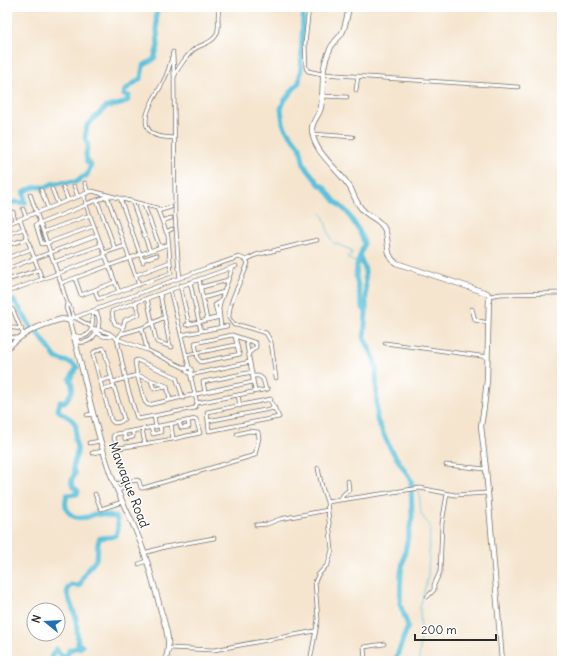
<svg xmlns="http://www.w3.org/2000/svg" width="569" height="668" viewBox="0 0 569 668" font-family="Delius,sans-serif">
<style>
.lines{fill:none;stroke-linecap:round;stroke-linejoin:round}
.stream{stroke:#5cc1da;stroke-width:1}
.river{stroke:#5cc1da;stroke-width:5}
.street-casing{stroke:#726c64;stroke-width:4.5}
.secondary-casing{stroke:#726c64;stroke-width:6}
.street{stroke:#fff;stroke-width:3}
.secondary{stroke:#fff;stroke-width:4.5}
.labels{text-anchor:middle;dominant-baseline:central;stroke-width:3;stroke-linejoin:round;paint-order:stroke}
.street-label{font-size:13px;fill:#2b2b2b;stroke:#fff}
</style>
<rect width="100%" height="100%" fill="#fff"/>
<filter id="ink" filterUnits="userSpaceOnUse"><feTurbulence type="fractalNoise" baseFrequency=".025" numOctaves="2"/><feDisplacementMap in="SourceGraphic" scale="8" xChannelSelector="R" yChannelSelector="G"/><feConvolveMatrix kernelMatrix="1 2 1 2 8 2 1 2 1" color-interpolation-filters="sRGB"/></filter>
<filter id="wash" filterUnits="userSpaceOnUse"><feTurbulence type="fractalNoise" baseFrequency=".012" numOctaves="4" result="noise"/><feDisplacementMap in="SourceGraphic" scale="16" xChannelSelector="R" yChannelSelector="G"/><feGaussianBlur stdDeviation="0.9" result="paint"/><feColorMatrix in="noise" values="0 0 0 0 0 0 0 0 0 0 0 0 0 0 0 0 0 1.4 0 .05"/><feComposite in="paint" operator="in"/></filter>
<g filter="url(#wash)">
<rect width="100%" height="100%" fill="#f5e5cf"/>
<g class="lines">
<path class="stream" d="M321,213l2,2 8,25 3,3 17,7 1,4 -5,4 8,4 2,3
M411,480l7,7
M419,661l2,-26 -1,-27 8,-32 2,-50 -9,-12 -2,-24"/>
<path class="river" d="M305,7l-2,11 -2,50 -2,14 -15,19 -3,8 2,14 2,5 15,19 4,18 15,19 5,3 11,14 12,11 11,17 5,10 1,5 -7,21 -1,12 6,29 4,6 -2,26 9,18 3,11 1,53 13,28 21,32 1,37 -11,55 -1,32 8,22 -13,35
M7,204l6,-2 12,1 -1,-11 3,-2 9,-3h10l8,-4 21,-1 12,-7 4,-10 -4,-3 -1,-8 2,-9 -3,-7 2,-13 19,-18 15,-3 7,-4 1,-4 -5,-1 1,-5 16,-12 2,-12 11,-7 4,-13 -2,-31 2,-8
M360,257c1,5 5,8 5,14 1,13 1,27 1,40
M7,297l7,4 4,5 13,21 10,10 15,21 15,5 6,4 -7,12c5,11 1,14 -5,23h-5l-2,8c5,6 14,7 17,14 3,5 0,10 0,16 1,4 3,8 2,12 -2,10 -6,12 -2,22 -5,8 -5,11 3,17l-1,3 -10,1c-5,15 5,26 20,22 3,0 5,-3 9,-3 4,0 13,2 19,3l2,2 1,10 -2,6 -5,2 -11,1c-5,7 0,14 -4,21 -2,5 -7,8 -10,13 -3,4 -4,10 -7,14l-8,-1 -3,3 -1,5 9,25 2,25 4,3 -2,2h-4l-7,2 -1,4 -6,2 -6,-7 -5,8 2,4"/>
</g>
</g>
<g filter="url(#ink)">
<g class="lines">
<g class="street-casing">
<path id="street" d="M309,7l-4,37 1,24 2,3 14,3 196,13
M173,52c-2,10 -5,21 -10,30 -6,13 -28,40 -10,52 7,4 14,3 21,4
M173,54l1,22
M356,90l2,-14
M321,96l26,1
M313,134l40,3
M85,183l3,10
M74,186l4,11
M63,187l5,13
M52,189l6,15
M41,190l7,18
M30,194l31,89 6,20 2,2 5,12 18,10
M84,194l2,11 33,87
M107,196l32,89
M120,198l23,64
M97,200l18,49
M132,201l18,50
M86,204l23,-8
M86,205l-50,20 6,19 5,-1 47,-17
M144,205l16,42
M23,209l3,8
M158,211l13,-4
M13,212l2,9
M20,219l22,60
M162,221l9,-3
M7,224l85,-33 65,17 11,28 3,37 -73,26 -3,-9
M43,232l47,-17
M166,232l6,-3
M7,235l16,-6
M7,245l20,-6
M104,253l21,-7
M7,258l24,-9
M142,260l15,-5
M246,260l10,-5 61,-15
M54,262l47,-17
M7,269l90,-34
M136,275l34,-13
M75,278l6,17 34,-13
M180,278c-3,-21 -3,-41 -5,-62l-1,-138c2,-8 15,-26 22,-30 7,-4 13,-4 19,-11 7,-9 0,-20 5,-30
M199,279l8,41
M7,280l31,-10
M190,282l11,49
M61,283l108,-39
M180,285l9,39
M202,287l26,-7
M170,290l19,77
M7,292l98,-36
M160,294l10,52
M489,296l12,-2 61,-1
M147,298l9,42 1,2 15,5
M203,298l21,-6
M135,302l4,12 -14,6 -4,14 -4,5 11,50 9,29 1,1 57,-11 2,-5 -7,-30
M67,303l-1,5 4,11
M7,306l6,4 10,24
M472,309l3,11 13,3
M218,317l-3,-12 5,-3
M7,319l1,-12
M68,320l141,-53 30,-10 7,3 2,3c-6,18 -19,35 -19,55l5,7 9,1 23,7 5,9 5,36
M186,325l34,-8
M7,327l15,2
M123,327l-8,-3 -2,-5 -1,-8 124,-45
M221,327l-2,-18 1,-6 11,-31v-4
M92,328l17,5 8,6 30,11 40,19
M142,328l5,22
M92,329c5,4 12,10 19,7
M121,334l21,-6 23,-11
M73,335c17,6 21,-7 19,-21l5,-1c6,13 -3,32 -19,29l-1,-6
M181,335l46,-9
M235,336l4,18
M7,337l11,1
M246,340l9,51
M385,343l103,14
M240,354l-39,8 -3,-3 -3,-16 37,-8 24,8v4l-7,6
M186,355l50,-10
M186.5 370a2.5 2.5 0 1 1 5 0a2.5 2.5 0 1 1-5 0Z
M190,375l60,-13
M253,376h6l4,3 3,11
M100,381l11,-3
M151,381l3,8 13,-2
M113,382l24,-7 30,11 3,14
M102,390l12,-3 -10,-38 -1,-1 -9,4 -1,3 18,65 3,3 6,-1 4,-3 -10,-32
M205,392l-2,-10 49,-10
M238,395l2,11
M183,398l-7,-21 -39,-17 -2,1 2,14 8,27 3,3c35,-8 70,-16 105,-23
M270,400l9,17 -70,14 -2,-19 64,-13
M197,403l71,-14
M87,415l6,-1
M154,416l2,11
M196,419l4,14 -27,6 -54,9 -2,-2 -4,-10 3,-2z
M208,421l67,-13
M179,422l2,6 8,-1 -1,-6
M171,424l2,15
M151,428l2,6 8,-2 -1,-6
M142,429l3,15
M124,432l1,7 8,-2v-6
M89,443l11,-2
M92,453l11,-2
M446,465l40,4
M318,468l4,19 5,15
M114,484l23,-4 2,1 2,7h2l112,-33 4,-17 -1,-6 -9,-1 -12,3
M117,490l8,-2
M95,494l6,15 21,-7
M341,499l2,-4 6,-5 -1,-9
M256,525l11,-1 13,-5 48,-9
M144,553l21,-6 49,-9
M139,564l7,-3
M427,597l7,-7v-5l6,-13 2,-49 5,-29
M169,648l45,2 101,-19
M310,661l8,-42 -3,-37 3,-7 10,-11 4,-14 -5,-48 93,-14 35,7 33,-2
M365,661l-1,-14 20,-3"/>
</g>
<g class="secondary-casing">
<path id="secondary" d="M349,7c-2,9 -3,18 -7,26 -2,4 -6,6 -8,10 -4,4 -6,11 -8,16 -5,16 -2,32 -5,48 -1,8 -9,13 -9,22 0,23 28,41 39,60 3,7 5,13 10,19 6,8 13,9 19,15 13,12 2,30 16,40l91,30 2,3 -2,84 -3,27 -3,19 5,43 16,192
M7,348c19,-17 31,-22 55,-29l6,1 2,2c14,50 23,101 40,150 6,17 14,33 22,50 13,28 21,59 29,89 5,17 11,33 4,50"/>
</g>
<use href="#street" class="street"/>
<use href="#secondary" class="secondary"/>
</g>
</g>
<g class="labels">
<g class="street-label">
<text transform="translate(129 485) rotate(69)">Mawaque Road</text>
</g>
</g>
<rect width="569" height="668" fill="none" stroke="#fff" stroke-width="24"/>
<g transform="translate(46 622) rotate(288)"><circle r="19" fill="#ffffff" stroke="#aaaaaa"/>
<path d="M0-3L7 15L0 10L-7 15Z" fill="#1f6fb2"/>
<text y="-6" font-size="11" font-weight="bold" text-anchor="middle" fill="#2b2b2b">N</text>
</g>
<path d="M415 634v6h81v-6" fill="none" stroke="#2b2b2b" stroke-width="2"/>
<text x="421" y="634" font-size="12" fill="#2b2b2b" stroke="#ffffff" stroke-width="3" paint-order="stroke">200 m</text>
</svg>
